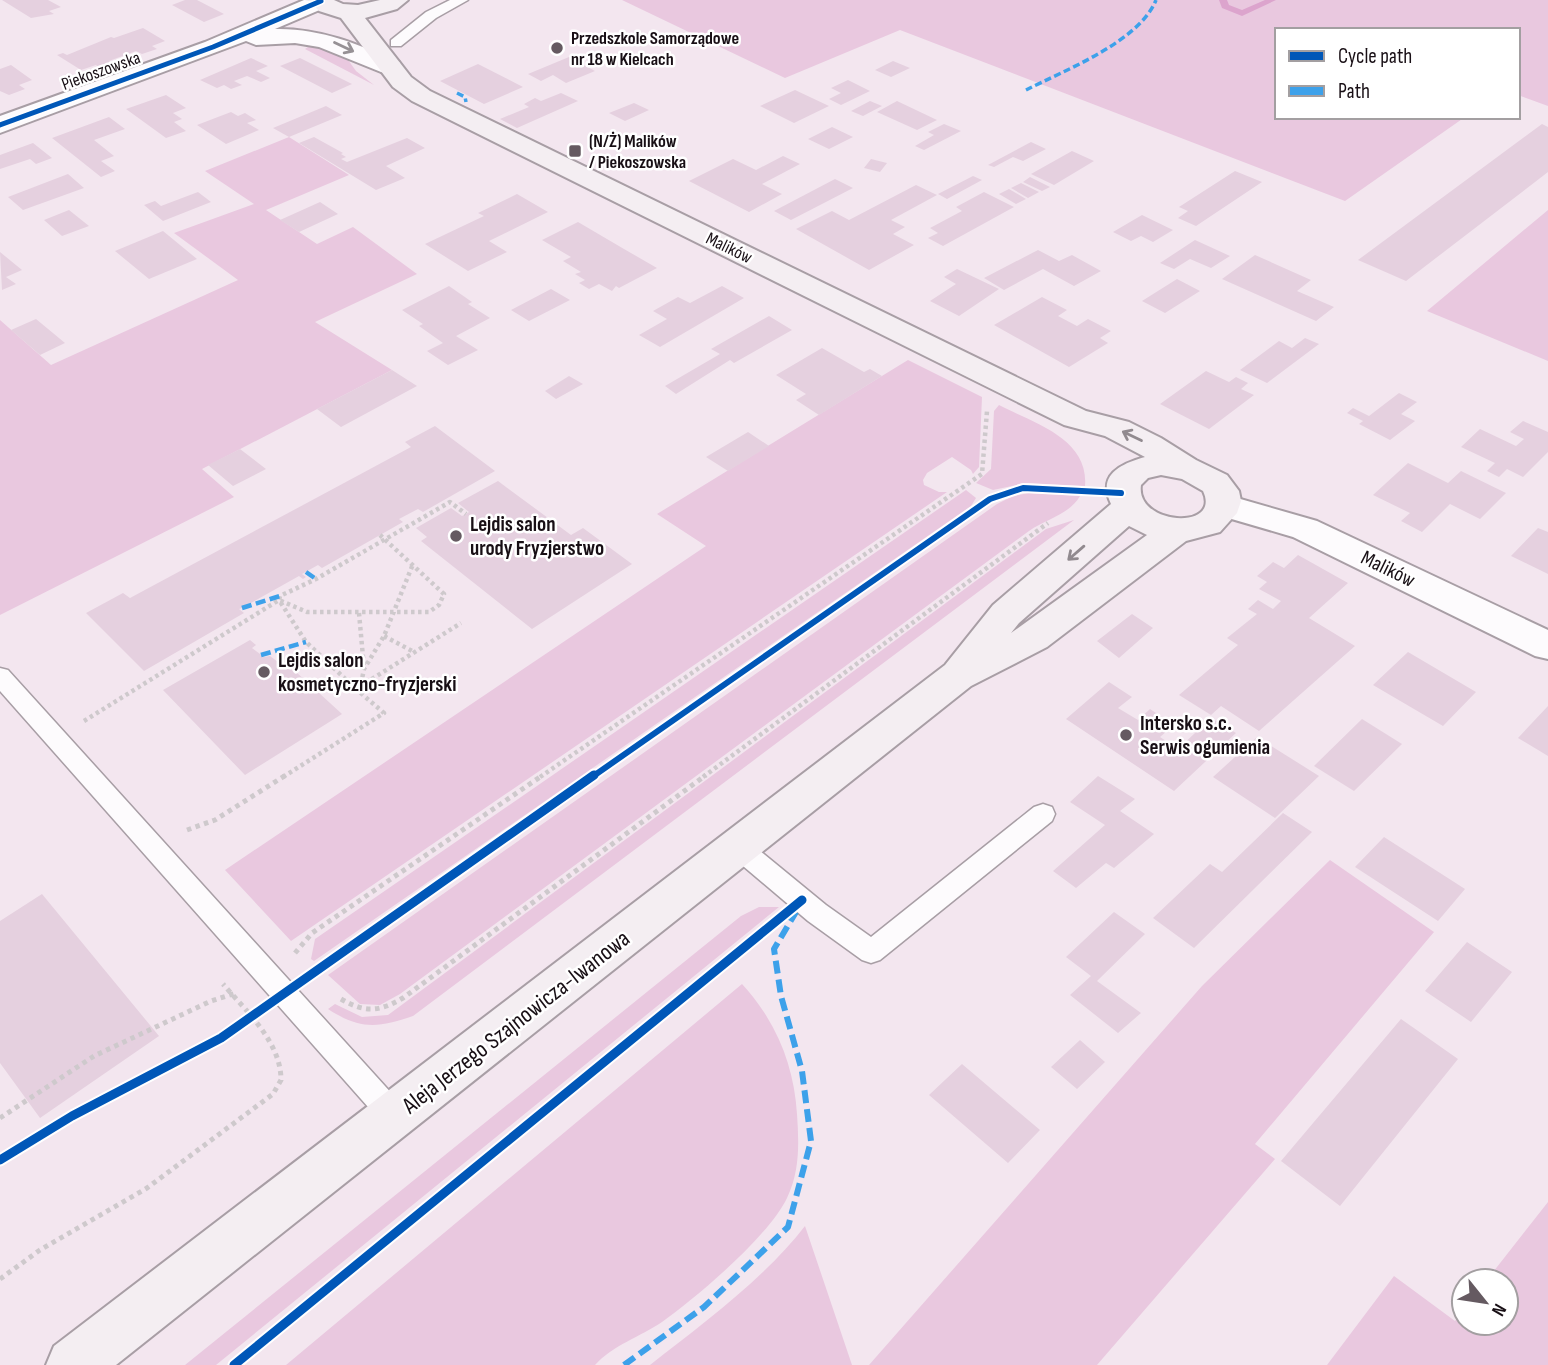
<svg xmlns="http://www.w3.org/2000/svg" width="1548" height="1365" viewBox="0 0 1548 1365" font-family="'Sofia Sans Condensed',sans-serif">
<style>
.green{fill:#e9c8df}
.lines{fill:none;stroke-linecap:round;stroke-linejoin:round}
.stream{fill:#dca4cd;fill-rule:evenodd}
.building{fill:#e5d0df}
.service-casing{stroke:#a89ea5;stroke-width:3}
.minor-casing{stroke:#a89ea5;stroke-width:4}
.tertiary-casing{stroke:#a89ea5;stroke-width:4}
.secondary-casing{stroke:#a89ea5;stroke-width:4}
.path-far1{stroke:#cec9cc;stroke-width:4.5;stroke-dasharray:3.5 3.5;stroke-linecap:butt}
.path{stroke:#cec9cc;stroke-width:5;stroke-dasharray:4.5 4.5;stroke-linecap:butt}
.service{fill:#fdfbfd;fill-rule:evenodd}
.minor{fill:#fdfbfd;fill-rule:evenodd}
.tertiary{fill:#fdfbfd;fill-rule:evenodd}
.secondary{fill:#f4eef2;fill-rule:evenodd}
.quiet-far2{stroke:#3da1ea;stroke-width:3.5;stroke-dasharray:7 3.5;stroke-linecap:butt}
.quiet-far1{stroke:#3da1ea;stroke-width:4.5;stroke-dasharray:10 4.5;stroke-linecap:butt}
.quiet{stroke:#3da1ea;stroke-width:6;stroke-dasharray:13 6;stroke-linecap:butt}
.cycleway-far2-casing{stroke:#fff;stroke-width:8}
.cycleway-far1-casing{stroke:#fff;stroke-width:10}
.cycleway-casing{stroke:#fff;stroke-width:13}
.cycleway-far2{stroke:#0057b8;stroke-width:5}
.cycleway-far1{stroke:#0057b8;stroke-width:6}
.cycleway{stroke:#0057b8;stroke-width:9}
.oneway{stroke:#969195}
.oneway2{stroke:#918a8f}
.poi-dot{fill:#655a61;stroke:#fff;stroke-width:2.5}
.labels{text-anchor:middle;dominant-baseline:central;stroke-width:5;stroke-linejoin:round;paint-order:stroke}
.far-poi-label{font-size:18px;font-weight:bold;fill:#180f15;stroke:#fff;text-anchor:start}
.far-street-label{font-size:18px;fill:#180f15;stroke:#fff}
.poi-label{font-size:21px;font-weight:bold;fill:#180f15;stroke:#fff;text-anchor:start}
.street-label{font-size:21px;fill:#180f15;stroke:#fff}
.near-street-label{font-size:24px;fill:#180f15;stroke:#fff}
</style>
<rect width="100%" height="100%" fill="#f3e6ef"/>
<path class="green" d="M622,0h926v106l-30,-11v-65h-241v87h188l-120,84 -445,-171 -115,48z
M314,43l32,14 10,14 18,14 -69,-36z
M289,137l60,38 -83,35 51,34 36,-17 64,47 -102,48 77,48 -190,99 32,28 -234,118v-295l51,45 187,-85 -64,-47 80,-29 -49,-33z
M1548,210v151l-121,-50z
M908,360l74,37 -3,70 -6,7 -2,-4 -19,-13 -25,16 -4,7 1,5 15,7h8l-656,449 -66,-71 481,-324 -49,-32z
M999,405c34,18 90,33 86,81l-59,-3 -33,7 -17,-7 15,-14 3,-58z
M966,490l10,8 -5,8 -657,455 -3,-2 4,-20z
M1029,493l51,3c-11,19 -34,23 -51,35l-629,463 -20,11 -20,-1 -32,-29 669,-471 16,-8z
M1074,520l-661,496c-35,12 -53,14 -85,-7l7,-5 27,13 26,-2 658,-486z
M1330,860l104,72 -179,212 20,15 -178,206h-228l333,-379z
M759,907h20l-563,458h-31l556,-449z
M742,984c34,37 52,81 55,130 2,29 3,57 -10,84 -18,38 -90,99 -125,124 -22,15 -49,23 -67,43h-309z
M1548,1202v163h-221l67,-89 61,45 9,-11v13h42v-42h-20z
M805,1226l47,139h-202c52,-41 114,-86 155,-139z"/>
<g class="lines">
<path class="stream" d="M1219,0h8l2,5 13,5 23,-10h11l-34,16 -20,-8z"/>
</g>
<path class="building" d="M2,0h46l13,7 -12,4 5,3 -23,4z
M185,0h12l27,14 -20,8 -32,-17z
M143,28l22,13 -13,5 5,3 -15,5 -6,-3 -27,10 4,3 -13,4 -4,-3 -15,5 -24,-15 6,-2 4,2 44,-18 3,1z
M569,57l26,14 -29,12 -13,-8 -12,6 -13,-7z
M251,58l17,8 -12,5 14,7 -9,4 -14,-6 -13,5 8,4 -11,4 -7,-4 -7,3 -17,-8z
M300,58l52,26 -20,9 -52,-27z
M893,61l17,7 -19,9 -16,-7z
M478,64l45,23 -39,17 -44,-23z
M11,65l21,15 -13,5 6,4 -16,6 -9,-4v-22z
M848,80l22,11 -29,14 -12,-6 12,-6 -10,-5z
M795,90l34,16 -35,17 -34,-17z
M561,93l17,8 -61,27 -17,-9 29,-12 -5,-3 11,-6 6,3z
M166,95l20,13 -13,5 9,6 -8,3 12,9 -20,7 -40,-29z
M870,101l12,5 -19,10 -12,-5z
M897,101l40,19 -20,10 -40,-18z
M634,103l15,7 -24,11 -16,-8z
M326,106l16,9 -53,22 -16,-9z
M231,112l7,4 7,-3 11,7 -9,3 12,7 -33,14 -29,-19z
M109,117l16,12 -31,11 20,16 -13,5 14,10 -14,6 -49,-39z
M944,124l17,7 -37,19 -9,-4 19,-11 -6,-3z
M1542,124l6,3v45l-142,109 -48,-21z
M832,127l21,10 -24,12 -21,-10z
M314,137l29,16 -2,1 5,3 -5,2 6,3 60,-24 18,10 -39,18 19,12 -29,12 -77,-47z
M1031,142l15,7 -23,12 -10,-4 -19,10 -6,-2z
M33,143l19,15 -16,6 -6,-5 -30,10v-14z
M1072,151l22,10 -40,24 -23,-11z
M783,156l17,8 -38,20 20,10 -33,18 -60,-31 44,-22 23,11z
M871,159l16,4 -7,9 -16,-4z
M1235,171l27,11 -66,44 -18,-8 10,-7 -9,-4z
M68,174l16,14 -61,22 -15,-13z
M973,176l9,4 -35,19 -9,-5z
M1030,177l20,10 -8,4 -19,-9z
M835,179l18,9 -62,32 -17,-9z
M1021,183l18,9 -11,6 -17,-10z
M916,185l21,10 -46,25 14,7 -12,7 21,11 -45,25 -73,-41 36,-18 17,9z
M1009,189l17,10 -10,5 -17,-10z
M198,192l13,10 -48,19 -19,-16 11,-4 6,5z
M984,192l30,15 -71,39 -15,-8 10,-5 -8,-5 32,-17 -6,-4z
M517,194l31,18 -59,29 18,11 -39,19 -43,-27 59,-28 -6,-3z
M320,202l18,12 -39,18 -19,-12z
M69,210l20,16 -27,10 -18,-16z
M1142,215l31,15 -20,12 -12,-6 -10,5 -18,-9z
M578,222l46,27 33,19 -38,20 -3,-2 -4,5 -13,-7 -10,5 -10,-6 6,-3 -10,-6 6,-2 -18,-11 8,-4 -29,-17z
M163,231l34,28 -48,20 -34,-28z
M1195,240l35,16 -19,12 -21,-9 -16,10 -14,-6z
M1038,250l21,11 13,-6 29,16 -27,15 -31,-17 -39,21 -20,-12z
M0,252l22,18 -16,7 10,7 -14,6z
M1255,255l56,25 -14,11 37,16 -18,14 -94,-42z
M957,269l42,20 -40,27 -29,-15 26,-17 -12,-7z
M1177,279l23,12 -35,22 -23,-12z
M449,286l23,16 -4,2 22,14 -34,18 22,14 -30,15 -21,-14 16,-8 -24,-17 4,-2 -21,-14z
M722,286l22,12 -84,49 -21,-12 28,-16 -14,-8 25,-14 12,6z
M551,289l19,11 -41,21 -18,-11z
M1042,297l25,13 -9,6 19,10 11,-7 23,12 -11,7 8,5 -39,24 -75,-42z
M769,316l23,14 -58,33 -4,-3 -54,34 -11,-8 55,-32 -9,-5z
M36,319l29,24 -25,12 -29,-25z
M1305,338l14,6 -52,39 -27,-13 39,-29 13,7z
M822,348l42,24 6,-3 12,7 -63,39 -23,-15 10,-6 -30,-19z
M392,370l25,16 -76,41 -24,-18z
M1206,371l23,11 7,-5 12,6 -7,6 13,6 -45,34 -49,-25z
M569,376l14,8 -27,15 -11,-8z
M1399,393l18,9 -16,12 14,7 -25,19 -31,-16 4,-3 -16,-8 6,-5 16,8z
M1523,421l25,11v20l-25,25 -16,-8 -8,8 -12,-6 8,-8 -34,-16 19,-18 36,17 8,-7 -14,-7z
M435,426l60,45 -72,41 -5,-3 -19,10 4,3 -81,46 -4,-3 -16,9 4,3 -3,2 -4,-3 -57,32 -3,1 5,4 -100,58 -58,-58 37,-20 7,5 281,-151 -6,-5z
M748,432l21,14 -41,25 -22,-14z
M240,449l26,20 -33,17 -25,-21z
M1408,463l40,20 13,-12 45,22 -26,26 -30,-15 -28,28 -21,-11 9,-8 -37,-18z
M498,481l73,54 12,-7 49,36 -100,65 -111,-88 6,-4 -11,-9 35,-20 11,8 4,-2 3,-2 -11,-9z
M1538,528l10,4v42l-37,-18z
M1298,555l50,28 -39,35 46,28 -96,85 -38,-25 -10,9 -32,-20 59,-50 -11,-7 30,-24 -9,-5 10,-9 15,9 8,-8 -22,-12 8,-7 -10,-6 16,-14 11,6z
M1132,614l21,14 -34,30 -22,-17z
M250,640l6,5 -4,3 12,9 6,-1 8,6 5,-2 59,54 -97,61 -82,-85z
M1408,652l68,40 -33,34 -70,-41z
M1109,682l23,15 -14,11 20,12 12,-11 24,16 -14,12 18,12 33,-31 25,15 -62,58 -108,-72z
M1548,706v50l-30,-18z
M1362,719l40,25 -48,47 -40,-25z
M1257,737l62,39 -44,42 -62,-41z
M1098,776l37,23 -15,12 34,23 -40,34 -8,-5 -30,25 -23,-17 52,-46 -35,-23z
M1283,813l29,19 -118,116 -41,-30 57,-54 12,8z
M1384,837l81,52 -27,32 -83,-54z
M42,894l117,142 -119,82 -40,-55v-142z
M1114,912l31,22 -48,47 44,32 -23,20 -48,-38 21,-19 -25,-19z
M1467,942l45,30 -41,50 -46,-31z
M1401,1019l57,40 -118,147 -59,-45z
M1080,1040l25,22 -28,27 -26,-22z
M962,1064l78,66 -32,33 -79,-68z"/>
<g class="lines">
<g class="service-casing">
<path id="service" d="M450,0h18l-32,18 -35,28h-10v-6l35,-28z
M0,668l8,2 396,437 4,9 -4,9 -10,4 -10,-4 -384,-434z
M1043,804l9,3 3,7 -3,7 -172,139 -9,3 -9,-3 -54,-39 -78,-66 -3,-7 3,-7 9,-3 9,3 78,64 45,32 163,-130z"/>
</g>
<g class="minor-casing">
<path id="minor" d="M304,0l28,1 -3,5 -54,23c45,-1 83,15 124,33l3,5 -3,5 -9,2 -9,-2 -62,-25 -24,-4 -39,2 -10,-4 -246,92v-17l205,-74z"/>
</g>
<g class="tertiary-casing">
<path id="tertiary" d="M1223,494l94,27 231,109v29l-13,-3 -242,-119 -82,-24 -5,-8 5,-8z"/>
</g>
<g class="secondary-casing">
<path id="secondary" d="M309,0h25l9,4 15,1 22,-5h28l-11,9 -32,9 46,59 19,14 656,320 43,11 32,16 35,22 31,15 12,16 2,10 -4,12 -17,19 -34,9 -139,106 -76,39 -855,679h-70l8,-19 891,-681 48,-60 118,-101c-14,-29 9,-40 34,-47l-40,-21 -41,-11 -652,-324 -19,-14 -52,-69 -22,-7zM1161,475l21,4 21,12c19,40 -68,34 -62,-6l7,-7zM1129,526l18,9 -136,98 8,-10z"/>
</g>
<path class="path-far1" d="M359,613l5,55
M384,636l30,16
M361,684l3,-15 20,-33 29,-72
M356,689l-50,-47 -27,-42 1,-4 36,-17 134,-77 16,12
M84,721l195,-121 28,12h122l10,-7 5,-11 -64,-59
M283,777l101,-64 -28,-24 105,-66
M540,777l442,-303 5,-63
M703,777l345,-254"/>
<path class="path" d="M187,830l28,-10 71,-45
M295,953l17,-20 231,-158
M341,999c24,14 38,13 62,-1l303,-223
M0,1118l94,-62 117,-55 25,-8
M0,1279l40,-29 107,-62 126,-94 8,-14c0,-38 -35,-69 -58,-96"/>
<use href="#service" class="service"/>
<use href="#minor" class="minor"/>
<use href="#tertiary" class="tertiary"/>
<use href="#secondary" class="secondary"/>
<path class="quiet-far2" d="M1026,90c39,-20 113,-48 130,-90
M457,93l8,4 1,5"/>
<path class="quiet-far1" d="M306,572l10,7
M242,608l38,-12
M261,655l45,-13"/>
<path class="quiet" d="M624,1365l80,-58 84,-80 23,-86 -9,-70 -21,-75 -7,-47 22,-37"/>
<g class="cycleway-far2-casing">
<path id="cycleway-far2" d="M0,125l213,-78 108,-46"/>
</g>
<g class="cycleway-far1-casing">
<path id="cycleway-far1" d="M592,777l398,-278 33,-11 98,5"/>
</g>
<g class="cycleway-casing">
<path id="cycleway" d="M0,1160l72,-44 149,-78 373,-263
M234,1365l568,-465"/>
</g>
<use href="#cycleway-far2" class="cycleway-far2"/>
<use href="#cycleway-far1" class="cycleway-far1"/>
<use href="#cycleway" class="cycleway"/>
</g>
<defs><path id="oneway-shaft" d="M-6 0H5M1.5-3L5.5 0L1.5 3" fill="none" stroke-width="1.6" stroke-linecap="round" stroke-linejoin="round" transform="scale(1.75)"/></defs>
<use class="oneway" href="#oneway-shaft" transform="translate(344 47) rotate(25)"/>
<g class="oneway2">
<use href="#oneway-shaft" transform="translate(1132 436) rotate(-154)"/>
<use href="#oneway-shaft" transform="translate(1076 553) rotate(139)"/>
</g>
<g class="poi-dot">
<circle cx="557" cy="48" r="7"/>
<rect x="568" y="144" width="14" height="14" rx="3.5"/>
<circle cx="456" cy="536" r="7"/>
<circle cx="264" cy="672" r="7"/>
<circle cx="1126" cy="735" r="7"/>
</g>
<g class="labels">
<g class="far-poi-label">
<text x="571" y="38">Przedszkole Samorządowe<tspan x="571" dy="21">nr 18 w Kielcach</tspan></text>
<text x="589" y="141">(N/Ż) Malików<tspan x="589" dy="21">/ Piekoszowska</tspan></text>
</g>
<g class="far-street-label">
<text transform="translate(101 71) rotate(-20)">Piekoszowska</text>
<text transform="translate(729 248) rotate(26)">Malików</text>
</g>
<g class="poi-label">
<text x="470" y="524">Lejdis salon<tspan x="470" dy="24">urody Fryzjerstwo</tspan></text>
<text x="278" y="660">Lejdis salon<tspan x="278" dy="24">kosmetyczno-fryzjerski</tspan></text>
<text x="1140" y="723">Intersko s.c.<tspan x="1140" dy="24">Serwis ogumienia</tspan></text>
</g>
<g class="street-label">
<text transform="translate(1388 569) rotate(26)">Malików</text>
</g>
<g class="near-street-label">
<text transform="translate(516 1022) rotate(-38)">Aleja Jerzego Szajnowicza-Iwanowa</text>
</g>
</g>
<rect x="1275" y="28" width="245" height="91" fill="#ffffff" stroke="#a39fa1" stroke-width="2"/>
<rect x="1289" y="51" width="35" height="10" fill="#0057b8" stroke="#a39fa1" stroke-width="2"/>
<text x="1338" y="63" font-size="21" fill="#180f15">Cycle path</text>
<rect x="1289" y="86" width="35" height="10" fill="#3da1ea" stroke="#a39fa1" stroke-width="2"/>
<text x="1338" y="98" font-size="21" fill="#180f15">Path</text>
<g transform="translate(1485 1302) rotate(120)"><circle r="33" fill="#ffffff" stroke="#a39fa1" stroke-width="2"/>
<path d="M0-5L12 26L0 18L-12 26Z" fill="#655a61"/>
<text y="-10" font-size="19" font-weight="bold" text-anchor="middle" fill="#180f15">N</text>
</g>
</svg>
